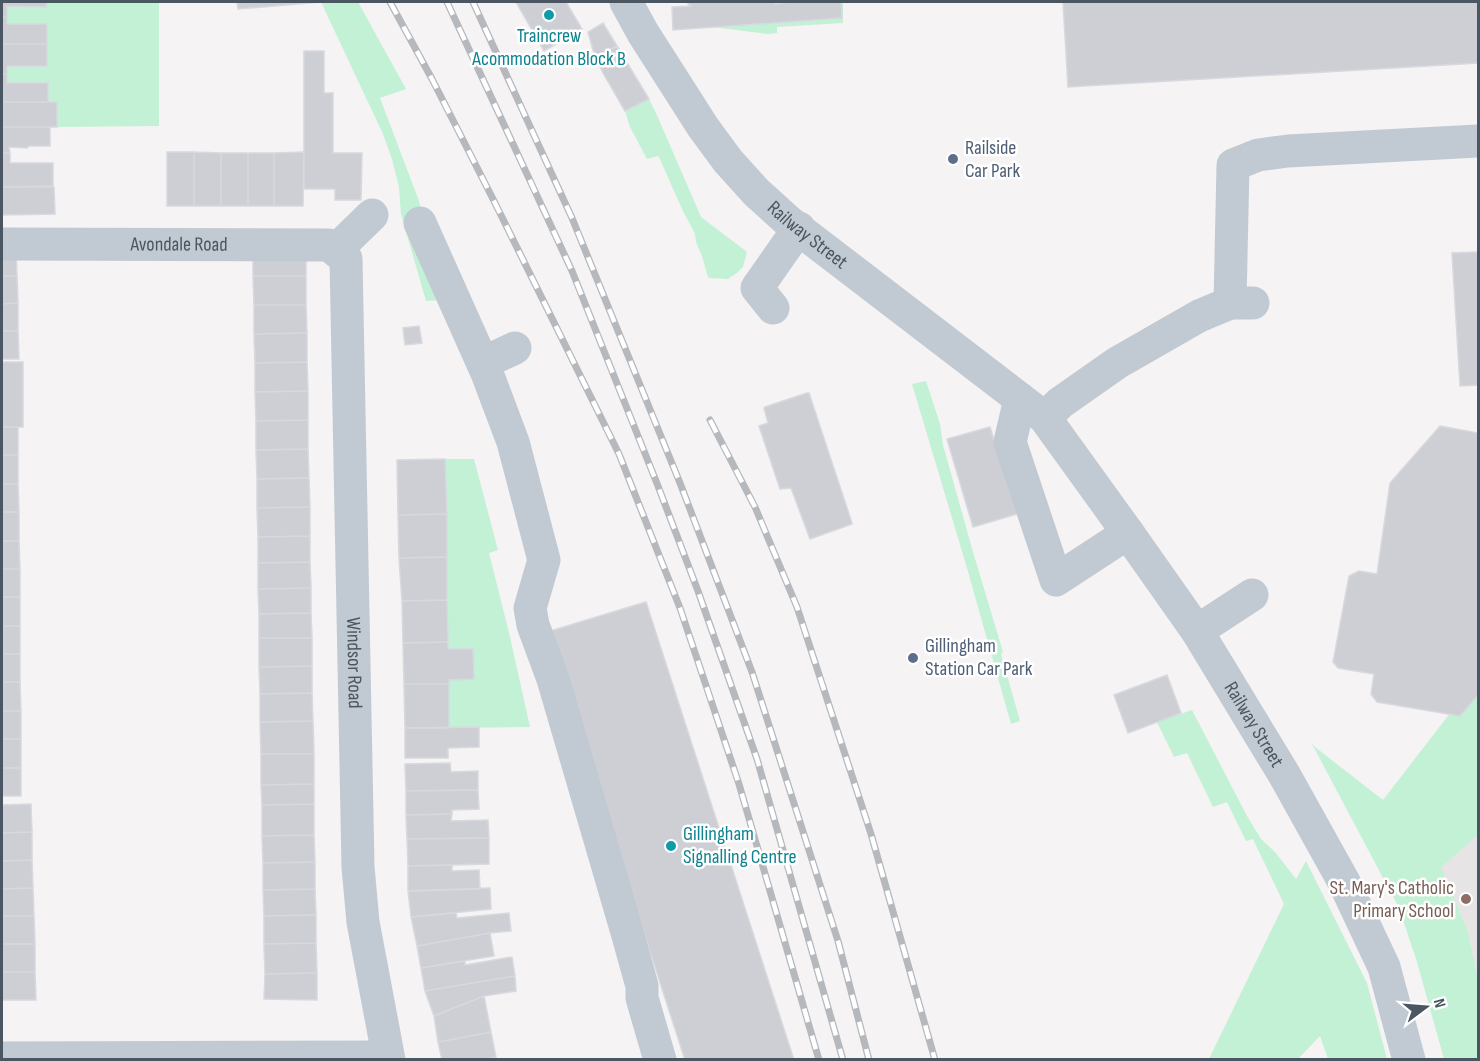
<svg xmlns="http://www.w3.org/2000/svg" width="1480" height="1061" viewBox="0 0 1480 1061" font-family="'Sofia Sans Condensed',sans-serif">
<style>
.education{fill:#e6e4e5}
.green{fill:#c3f1d5}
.building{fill:#cdcfd5;stroke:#d7d9de;stroke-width:1.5}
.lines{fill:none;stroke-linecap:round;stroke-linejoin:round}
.minor{stroke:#c1cad2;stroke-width:33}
.rail-casing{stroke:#b5b8bd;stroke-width:7}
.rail{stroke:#fff;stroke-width:4.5;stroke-dasharray:14;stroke-linecap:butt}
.culture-dot{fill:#0f9aa8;stroke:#fff;stroke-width:2}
.service-dot{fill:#5c6f8a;stroke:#fff;stroke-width:2}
.education-dot{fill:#8d6e63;stroke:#fff;stroke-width:2}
.labels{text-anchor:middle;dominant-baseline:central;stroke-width:5;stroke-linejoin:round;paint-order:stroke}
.culture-label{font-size:20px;fill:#0d838f;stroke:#fff}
.service-label{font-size:20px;fill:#4e5e75;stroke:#fff;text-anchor:start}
.street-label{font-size:20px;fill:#4a5661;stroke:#fff}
.education-label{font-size:20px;fill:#785e54;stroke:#fff;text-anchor:end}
</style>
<rect width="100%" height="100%" fill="#f5f3f3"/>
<path class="education" d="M1478,835v143l-10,-46 -28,-65z"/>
<path class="green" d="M47,2h112v124l-102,1v-25h-9v-19h-41v-17l40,-1v-41h-40v-18l39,1z
M321,2h37l48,87 -26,9 39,103 24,99 -17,1 -25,-87 -2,-27 -7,-28 -9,-25z
M841,2h2v21l-66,4v6l-9,1 -56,-7 129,-9z
M649,99l7,14 45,104 46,35 -4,15 -5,5 -10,7 -18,-1 -2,-1 -6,-21 -6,-14 -1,-8 -13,-25 -23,-52 -1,-1 -11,3 -17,-32 -5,-16z
M926,381l14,43 3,21 30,107 30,100 -2,2 19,67 -9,3 -44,-156 -55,-184z
M445,459h29l24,91 -9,3 21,84 20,90 -81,1v-48l25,-1 -1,-30h-25z
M1478,677v158l-37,32 27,65 10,46v81h-34l-27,-97 -18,-54 -88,-166 4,5 68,53z
M1192,710l55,106 14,23 14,13 21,27 10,-18 61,122 20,76h-59l-8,-23 -22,23h-89l75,-155 -31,-65 -7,2 -19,-39 -14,5 -26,-54 -13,4 -17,-35z"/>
<path class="building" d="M2,2h45l-1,5 -39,-1v11h-5z
M237,2h84l-83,7z
M516,2h50l16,27 -38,22z
M686,2h89v2l13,-2h53l1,16 -169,12 -1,-23 19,-1z
M1063,2h415v61l-410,24z
M2,17h5v7h40v20h-45z
M603,23l14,23 -22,11 -7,-25z
M2,44h45v22h-40v8h-5z
M617,46l32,53 -24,12 -22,-38 -8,-16z
M304,51h20v42h9v60h29l-1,47h-26v-11h-31z
M2,74h5v9h41v19h-46z
M2,102h55v25h-55z
M2,127h47l1,2v17h-21l-2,2 -18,-1 1,6h-8z
M167,152h27v54h-27z
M194,152l27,1v53h-27z
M304,152l-1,54h-29v-53z
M2,153h8v10h43v23l-51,1z
M221,153h27v53h-27z
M248,153h26v53h-26z
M2,187h52l1,27 -53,1z
M253,247h53v29h-53z
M2,248h14l1,28h-15z
M1478,252v133l-18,1 -8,-133z
M2,276h15l1,27 -16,1z
M253,276h53v29h-52z
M18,303v28h-16v-27z
M254,305h52l1,28 -53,1z
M419,326l3,17 -17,2 -2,-17z
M2,331h16l1,28h-17z
M307,333v29l-52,1 -1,-29z
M2,362h21v65h-21z
M307,362l1,29 -53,1v-29z
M308,391v29l-52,1 -1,-29z
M807,393h2l43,130v1l-42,15 -19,-51 -11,1 -21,-63 9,-3 -4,-15 1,-1z
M308,420v29l-52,1v-29z
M1440,426l38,7v262l-18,21 -83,-14 -6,-8 3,-20 -36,-6 -5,-6 16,-86 10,-5 18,3 13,-91z
M2,427h16v28h-16z
M990,427l27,87 -44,13 -26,-88z
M308,449l1,29 -52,1 -1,-29z
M2,455h16v29h-16z
M445,459l2,55 -49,1 -1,-55z
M309,478l1,29 -53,1v-29z
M2,484h16l1,28h-17z
M310,507v29l-52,1 -1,-29z
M2,512h17v29h-17z
M447,514v43l-48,1 -1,-43z
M310,536v26l-52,1v-26z
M2,541h17l1,28h-18z
M447,557v43l-45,1 -3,-43z
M310,562l1,26 -53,1v-26z
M2,569h18v28h-18z
M311,588v25l-52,1 -1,-25z
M2,597h18v29h-18z
M447,600l1,42 -45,1 -1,-42z
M646,602l148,458h-109l-138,-428z
M311,613l1,25h-53v-24z
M2,626h18v28h-18z
M259,638h53v28l-53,1z
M448,642v7h25l1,30 -25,1v4h-45l-1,-41z
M2,654h18v28h-18z
M312,666v27l-52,1 -1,-27z
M1167,675l14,38 -53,20 -14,-38z
M2,682h18l1,29h-19z
M404,684h45v44h-44z
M312,693l1,28 -53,1v-28z
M2,711h19v28h-19z
M313,721l1,33h-53l-1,-32z
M479,727v20l-31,1v10h-43v-30z
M2,739h19v29h-19z
M261,754h53v30l-53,1z
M450,763l1,9 27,-1v19l-72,1 -1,-27z
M2,768h19v28h-19z
M314,784v20l-52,1 -1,-20z
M478,790l1,19 -27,1v4l-46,1v-24z
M31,804l1,28 -30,1v-28z
M314,804v31l-52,1v-31z
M452,814l-1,7 37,-1 1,18 -82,1 -1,-24z
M32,832v28l-30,1v-28z
M314,835l1,27 -52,1 -1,-27z
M489,838v26l-81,2 -1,-27z
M32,860l1,28 -31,1v-28z
M315,862v27l-52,1v-27z
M452,865v6l27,-1 1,19 -72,2v-25z
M33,888l1,28h-32v-27z
M490,888l1,21 -80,8 -3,-26z
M315,889l1,26 -52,1 -1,-26z
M456,913l1,5 52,-5 2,18 -21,2 -73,13 -6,-29z
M316,915v28l-52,1v-28z
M2,916h32l1,28h-33z
M490,933l4,23 -73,12 -4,-22z
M316,943l1,30 -52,1 -1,-30z
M2,944h33v28h-33z
M512,957l3,19 -90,15 -4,-23 44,-7v4z
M2,972h33l1,28h-34z
M317,973v27l-53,-1 1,-25z
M515,976l1,15 -32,5 -50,20 -9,-25z
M484,996l7,36 -53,10 -4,-26z
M491,1032l5,25 -12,3h-42l-4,-18z"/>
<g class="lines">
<g class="minor">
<path id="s1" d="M626,2l17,31 60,94 25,34 28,31 32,29 257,197 83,115 69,98 88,145 59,106 40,85 25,93"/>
<path d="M420,223l67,150 26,69 31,118 -14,48 3,17 20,54 74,253 15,54v12l18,62"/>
<path id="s2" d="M2,244l327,1 17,14 12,608 5,55 26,138"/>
<path d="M336,250l36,-35"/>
<path d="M1230,303l3,-138 25,-10 30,-4 190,-10"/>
<path d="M773,308l-16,-20 42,-60"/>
<path d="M483,363l32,-15"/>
<path d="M1020,399l-10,43 46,138 72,-47"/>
<path d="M1045,418l15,-15 57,-40 82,-47 31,-13h23"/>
<path d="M1197,631l55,-36"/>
<path d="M2,1058l386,-1"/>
</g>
<g class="rail-casing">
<path id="rail" d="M390,2l42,77 62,122 125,253 61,154 59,176 80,276
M447,2l125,269 86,215 40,105 59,168 86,301
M473,2l99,216 108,265 72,189 86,269 31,119
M710,420l45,87 42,100 74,227 64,226"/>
</g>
<use href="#rail" class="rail"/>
</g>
<g class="culture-dot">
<circle cx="549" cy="15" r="6"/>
<circle cx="671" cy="846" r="6"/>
</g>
<g class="service-dot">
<circle cx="953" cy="159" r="6"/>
<circle cx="913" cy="658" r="6"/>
</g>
<circle class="education-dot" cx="1466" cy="899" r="6"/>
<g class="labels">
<g class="culture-label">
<text x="549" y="36">Traincrew<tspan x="549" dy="23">Acommodation Block B</tspan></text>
<text x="683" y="834" text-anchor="start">Gillingham<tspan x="683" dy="23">Signalling Centre</tspan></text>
</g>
<g class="service-label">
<text x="965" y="148">Railside<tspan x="965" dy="23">Car Park</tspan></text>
<text x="925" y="646">Gillingham<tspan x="925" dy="23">Station Car Park</tspan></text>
</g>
<g class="street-label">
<text stroke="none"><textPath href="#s1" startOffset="298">Railway Street</textPath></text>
<text stroke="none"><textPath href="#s2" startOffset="177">Avondale Road</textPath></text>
<text stroke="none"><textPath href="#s2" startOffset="753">Windsor Road</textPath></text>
<text stroke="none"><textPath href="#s1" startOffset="969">Railway Street</textPath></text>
</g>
<g class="education-label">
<text x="1454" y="888">St. Mary's Catholic<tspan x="1454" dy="23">Primary School</tspan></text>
</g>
</g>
<rect width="1480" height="1061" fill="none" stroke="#4a5661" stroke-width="6"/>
<g transform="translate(1426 1007) rotate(74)" stroke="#ffffff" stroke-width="4.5" paint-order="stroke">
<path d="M0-4.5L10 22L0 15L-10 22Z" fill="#4a5661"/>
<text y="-9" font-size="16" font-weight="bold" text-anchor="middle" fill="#4a5661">N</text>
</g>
</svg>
